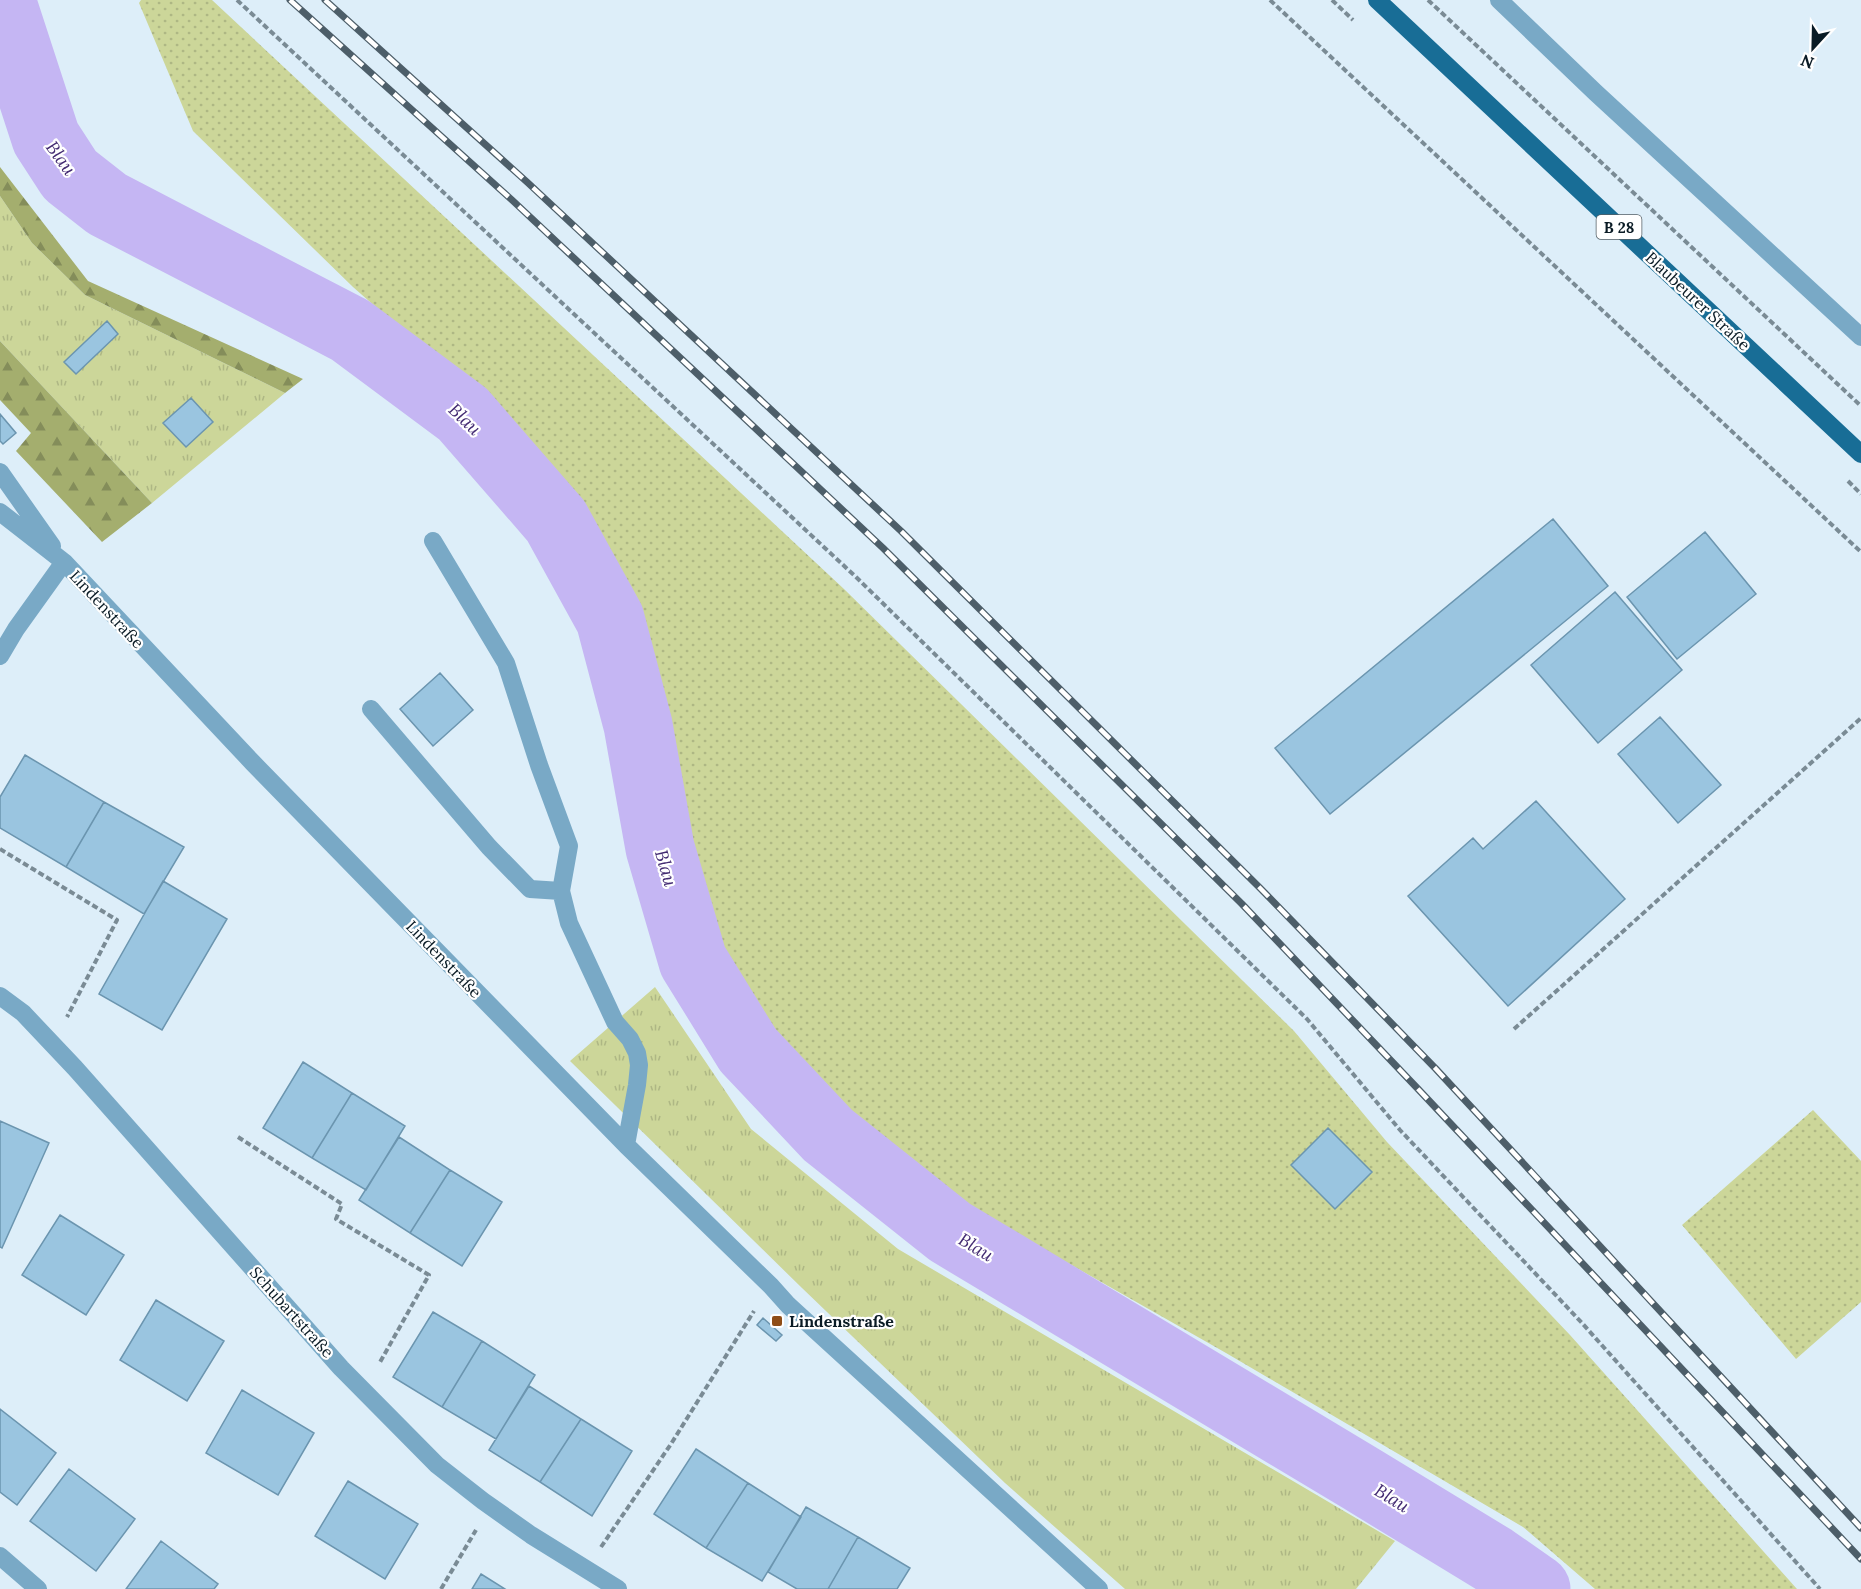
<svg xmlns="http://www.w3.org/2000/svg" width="1861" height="1589" viewBox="0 0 1861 1589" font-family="Lora,serif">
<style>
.grass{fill:url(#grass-tufts)}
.forest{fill:url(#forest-firs)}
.garden{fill:url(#garden-dots)}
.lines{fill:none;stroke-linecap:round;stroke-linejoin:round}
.river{stroke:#c5b6f3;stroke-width:69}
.building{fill:#9ac5e0;stroke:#6b95af;stroke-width:1.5}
.path{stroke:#7a8b95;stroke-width:4;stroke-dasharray:6 3;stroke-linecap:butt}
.minor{stroke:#79a9c6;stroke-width:18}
.major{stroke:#186d96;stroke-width:18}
.rail-casing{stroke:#4d5e69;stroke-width:7}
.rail{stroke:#fff;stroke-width:4.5;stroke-dasharray:14;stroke-linecap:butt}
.poi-dot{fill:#8e4d17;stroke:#fff;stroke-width:2}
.labels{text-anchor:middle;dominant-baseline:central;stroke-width:4.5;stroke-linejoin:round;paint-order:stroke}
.shield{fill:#fff;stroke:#545f66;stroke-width:1.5}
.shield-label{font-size:15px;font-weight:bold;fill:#0a1b25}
.street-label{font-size:16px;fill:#0a1b25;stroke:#fff}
.poi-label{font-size:16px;font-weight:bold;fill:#0a1b25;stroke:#fff;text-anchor:start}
.water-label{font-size:18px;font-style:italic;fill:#432b72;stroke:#fff}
</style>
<defs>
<pattern id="grass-tufts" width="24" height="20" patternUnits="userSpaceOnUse" patternTransform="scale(1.5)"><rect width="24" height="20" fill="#ccd699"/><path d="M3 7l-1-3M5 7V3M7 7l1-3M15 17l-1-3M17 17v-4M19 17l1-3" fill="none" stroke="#aeb784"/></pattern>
<pattern id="forest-firs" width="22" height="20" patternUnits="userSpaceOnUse" patternTransform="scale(1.5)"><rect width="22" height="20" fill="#a4ae6e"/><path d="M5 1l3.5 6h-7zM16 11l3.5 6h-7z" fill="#848d5a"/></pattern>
<pattern id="garden-dots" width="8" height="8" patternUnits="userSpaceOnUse" patternTransform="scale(1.5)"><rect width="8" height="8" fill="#ccd699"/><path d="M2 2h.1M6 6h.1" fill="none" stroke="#aeb784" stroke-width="1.8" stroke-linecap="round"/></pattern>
</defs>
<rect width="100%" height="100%" fill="#ddeef9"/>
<path class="grass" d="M0,196l32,47 53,52 200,98 -133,110 -152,-162z
M655,987l96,142 147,120 497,292 -39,48h-231l-120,-106 -203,-195 -232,-227z"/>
<path class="forest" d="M0,167l88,114 215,98 -18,14 -200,-98 -53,-52 -32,-47z
M0,341l152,162 -50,39 -86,-91 15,-18 -31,-33z"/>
<path class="garden" d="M141,0h71l632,589 450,442 93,111 183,193 227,254h-202l-72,-62 -297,-174 -255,-145 -120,-85 -91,-84 -47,-80 -35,-107 -37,-215 -63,-128 -99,-111 -126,-111 -160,-156 -54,-128z
M1813,1110l48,51v141l-65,57 -114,-134z"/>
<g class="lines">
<path class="river" d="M1,0l45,138 24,37 37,29 243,126 113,84 93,107 54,98 28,106 22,123 33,113 55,89 80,85 122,97 410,246 133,81 43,30"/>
</g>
<path class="building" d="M107,321l11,13 -42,40 -12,-12z
M191,398l22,24 -27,25 -23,-24z
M0,414l16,19 -13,11 -3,-3z
M1553,519l55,67 -278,228 -55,-66z
M1705,532l51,62 -79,65 -50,-62z
M1615,592l67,78 -84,73 -67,-78z
M440,673l33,37 -40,36 -33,-37z
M1660,717l61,68 -43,38 -60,-69z
M25,755l79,47 -38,65 -66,-39v-31z
M1536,801l89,98 -117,107 -100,-110 65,-58 10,11z
M104,802l80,45 -40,67 -78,-47z
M163,881l64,38 -65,111 -63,-36z
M303,1062l49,31 -40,65 -49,-30z
M352,1093l53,33 -39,64 -54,-32z
M0,1121l49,22 -47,105 -2,-1z
M1328,1128l44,44 -37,37 -44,-44z
M399,1137l51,33 -40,63 -51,-33z
M450,1170l52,32 -40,64 -52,-33z
M60,1215l64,40 -38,60 -64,-40z
M156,1300l68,41 -37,60 -67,-41z
M433,1312l49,29 -40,66 -49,-30z
M763,1318l19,17 -6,6 -19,-16z
M482,1341l53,34 -39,64 -54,-32z
M529,1386l52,33 -41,63 -51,-32z
M242,1390l72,43 -36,62 -72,-42z
M0,1409l56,44 -39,52 -17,-13z
M581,1419l51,32 -40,65 -52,-34z
M696,1449l52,34 -42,65 -52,-34z
M69,1469l66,50 -39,52 -66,-50z
M348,1481l70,43 -33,55 -70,-43z
M748,1483l53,34 -39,64 -56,-33z
M806,1507l52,30 -30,52h-31l-29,-17z
M858,1537l52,31 -13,21h-69z
M161,1541l57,43 -4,5h-88z
M481,1574l24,15h-33z"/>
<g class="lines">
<path class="path" d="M237,0l619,577 451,442 93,111 182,193 238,266
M1270,0l591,552
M1332,0l21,20
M1428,0l433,406
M1848,481l13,13
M0,849l117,71 -50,97
M1514,1029l347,-311
M238,1137l104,67 -6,15 93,56 -50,89
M601,1547l70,-103 83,-133
M441,1589l35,-59"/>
<path class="minor" d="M1499,0l97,93 265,244
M0,472l52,74
M0,512l64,50 189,201 373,382 145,141 17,19 311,284
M433,541l73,122 33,102 30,81 -8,45 8,32 46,99 15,17 7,14 2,12 -2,20 -11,60
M0,656l16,-27 48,-67
M371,709l118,138 41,42 31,2
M0,996l23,17 52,55 266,300 96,97 46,36 48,34 87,54
M0,1556l38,33"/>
<path class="major" d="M1377,0l484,454"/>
<g class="rail-casing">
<path id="rail" d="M290,0l222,200 371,348 359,356 177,186 442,469
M325,0l202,182 374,349 359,357 176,181 425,459"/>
</g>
<use href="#rail" class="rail"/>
</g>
<rect class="poi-dot" x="771" y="1315" width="12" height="12" rx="3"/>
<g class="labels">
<rect class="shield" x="1596.5" y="215" width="45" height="24" rx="4.5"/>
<g class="shield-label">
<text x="1619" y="227">B 28</text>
</g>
<g class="street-label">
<text transform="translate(1698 301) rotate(43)">Blaubeurer Straße</text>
<text transform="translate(107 609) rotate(47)">Lindenstraße</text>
<text transform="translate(444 959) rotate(46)">Lindenstraße</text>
<text transform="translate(292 1312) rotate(48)">Schubartstraße</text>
</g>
<g class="poi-label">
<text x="789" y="1321">Lindenstraße</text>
</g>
<g class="water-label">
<text transform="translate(61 158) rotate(54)">Blau</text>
<text transform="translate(465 419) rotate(44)">Blau</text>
<text transform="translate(666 868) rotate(74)">Blau</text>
<text transform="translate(976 1247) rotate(31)">Blau</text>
<text transform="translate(1392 1498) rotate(32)">Blau</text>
</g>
</g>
<g transform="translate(1813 48) rotate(202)" stroke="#ffffff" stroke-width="4.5" paint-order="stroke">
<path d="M0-4.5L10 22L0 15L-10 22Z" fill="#0a1b25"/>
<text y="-9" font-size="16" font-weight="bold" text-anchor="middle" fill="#0a1b25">N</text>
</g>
</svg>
